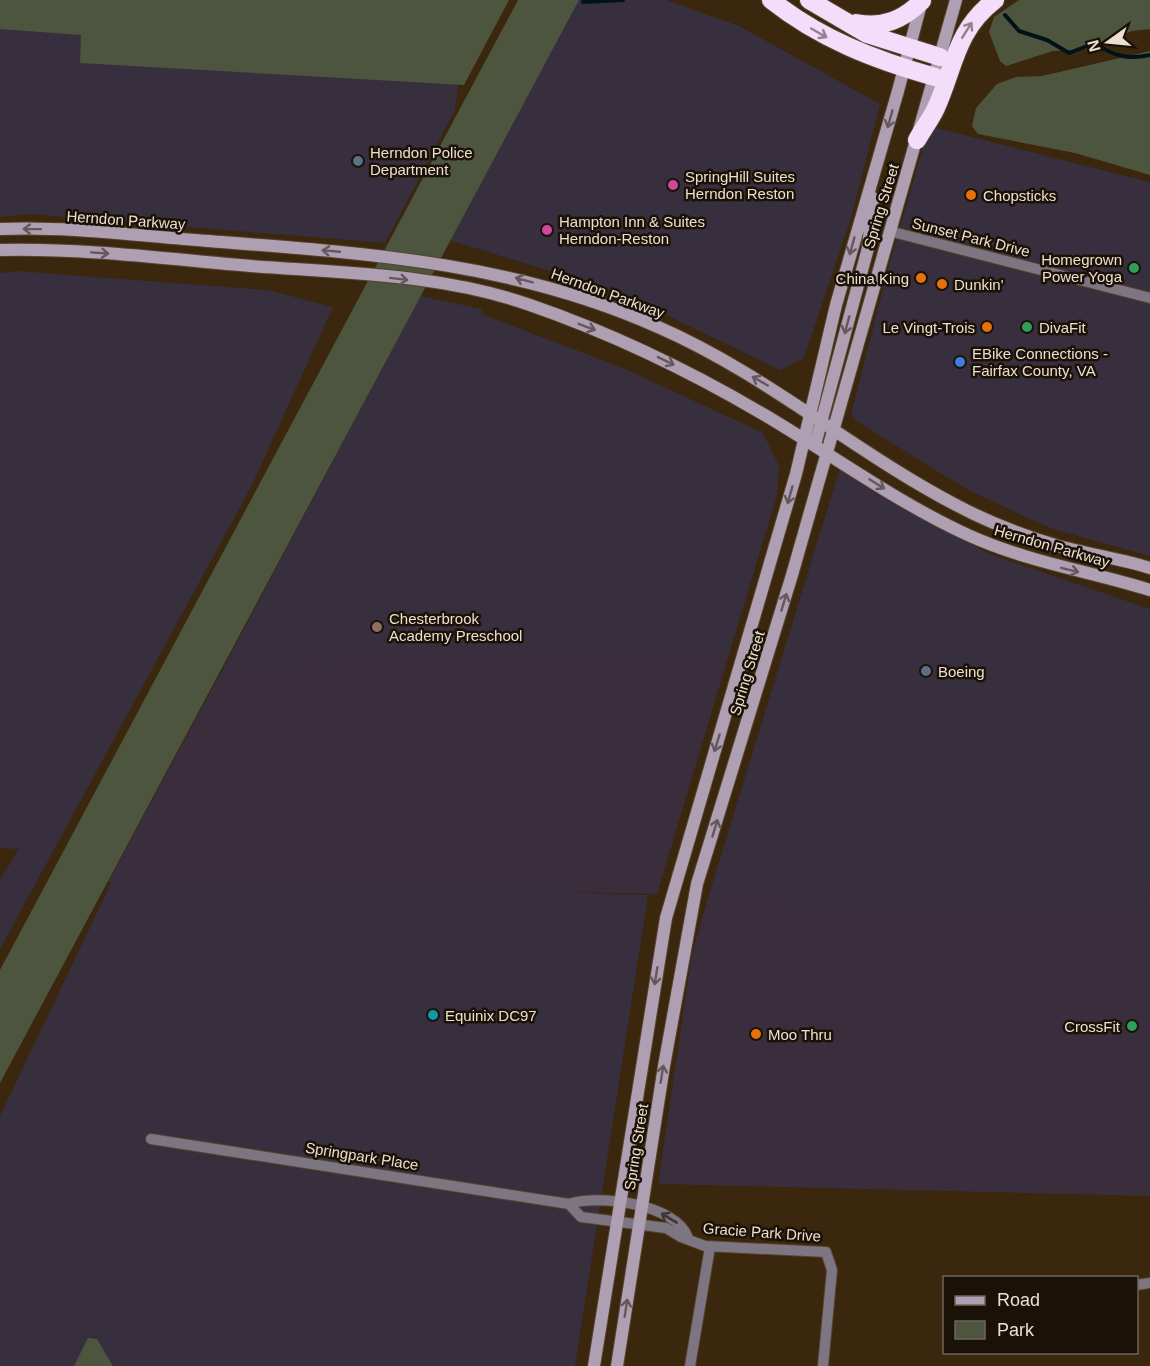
<svg xmlns="http://www.w3.org/2000/svg" width="1150" height="1366" viewBox="0 0 1150 1366" font-family="Arial,sans-serif">
<style>
.commercial{fill:#382f3e}
.industrial{fill:#3a2e3c}
.green{fill:#4e553e}
.lines{fill:none;stroke-linecap:round;stroke-linejoin:round}
.stream{stroke:#00131a;stroke-width:4}
.street-casing{stroke:#56442c;stroke-width:12}
.secondary-casing{stroke:#56442c;stroke-width:14}
.highway-casing{stroke:#56442c;stroke-width:20}
.street{stroke:#7e7582;stroke-width:10}
.secondary{stroke:#ae9fb3;stroke-width:12}
.highway{stroke:#f4dcfb;stroke-width:18}
.oneway{stroke:#92818d}
.oneway2{stroke:#64585d}
.oneway3{stroke:#3e3532}
.service-dot{fill:#5c6f8a;stroke:#1b1207;stroke-width:2}
.hotel-dot{fill:#d1479c;stroke:#1b1207;stroke-width:2}
.food-dot{fill:#e8710a;stroke:#1b1207;stroke-width:2}
.leisure-dot{fill:#2e9e5b;stroke:#1b1207;stroke-width:2}
.shop-dot{fill:#3f7fe0;stroke:#1b1207;stroke-width:2}
.education-dot{fill:#8d6e63;stroke:#1b1207;stroke-width:2}
.culture-dot{fill:#0f9aa8;stroke:#1b1207;stroke-width:2}
.labels{text-anchor:middle;dominant-baseline:central;stroke-width:5;stroke-linejoin:round;paint-order:stroke}
.poi-label{font-size:15px;fill:#ecdfd0;stroke:#1b1207;text-anchor:start}
.street-label{font-size:15px;fill:#ecdfd0;stroke:#1b1207}
</style>
<rect width="100%" height="100%" fill="#3a270d"/>
<path class="commercial" d="M577,0h89l73,26 141,78 -29,114 -47,140 -24,12 -161,-78 -170,-52z
M0,20l462,35 -7,55 -70,133 -356,-29 -29,3z
M936,128l214,54v374l-97,-27 -32,-14 -58,-28 -105,-65 -7,-7 40,-157 34,-117z
M17,271l250,19 66,17 -82,180 -251,462v-69l19,-31 -19,-1v-575z
M420,296l62,13 -1,5 142,54 140,65 16,33 -2,29 -47,156 -503,10z
M840,468l149,86 161,55v276l-7,23 -435,-10z
M114,877l534,18 -73,471h-575v-250z"/>
<path class="industrial" d="M730,651l-73,243 -549,-12 119,-221z
M1150,885v311l-492,-12 34,-230 16,-56 435,10z"/>
<path class="green" d="M0,0h509l-45,85 -384,-22 1,-28 -81,-6z
M518,0h61l-579,1083v-113z
M1019,0h131v29l-18,2 -45,18 -34,2 -47,15 -6,-5 -11,-29 5,-15z
M1150,51v124l-75,-22 -97,-19 -6,-8 4,-18 21,-24 19,-7 26,-1z
M88,1338l9,1 16,27h-39z"/>
<g class="lines">
<path class="stream" d="M583,2l40,-2
M1005,15l14,16 28,9 22,13 26,-10c18,13 33,17 55,12"/>
<g class="street-casing">
<path id="street" d="M889,231l261,67
M151,1139l418,65c29,-10 108,0 119,34
M569,1204l12,13 85,11 15,9 24,9 121,6 6,18 -9,96
M1136,1285l14,-2
M690,1366l20,-119"/>
</g>
<g class="secondary-casing">
<path id="secondary" d="M0,229c69,-3 139,7 208,12 156,12 305,21 450,86 108,47 196,125 300,179 30,16 64,29 97,39 31,9 64,13 95,23
M0,250c84,-2 168,9 251,16 92,7 191,8 279,39 81,28 158,65 233,109 68,40 133,88 205,121 59,27 121,36 182,55
M815,445l53,-197 5,-50
M594,1366l72,-448 130,-444 40,-169 62,-214 23,-87
M617,1366l47,-300 33,-182 95,-309 164,-575"/>
</g>
<g class="highway-casing">
<path id="highway" d="M771,0c49,39 104,60 164,77
M809,0l58,34 73,23
M856,23c27,5 47,-3 66,-22
M917,140c6,-11 14,-21 19,-32 19,-42 19,-77 59,-108"/>
</g>
<use href="#street" class="street"/>
<use href="#secondary" class="secondary"/>
<use href="#highway" class="highway"/>
</g>
<defs><path id="oneway-shaft" d="M-6 0H5M1.5-3L5.5 0L1.5 3" fill="none" stroke-width="1.6" stroke-linecap="round" stroke-linejoin="round" transform="scale(1.5)"/></defs>
<g class="oneway">
<use href="#oneway-shaft" transform="translate(967 30) rotate(-58)"/>
<use href="#oneway-shaft" transform="translate(819 33) rotate(30)"/>
</g>
<g class="oneway2">
<use href="#oneway-shaft" transform="translate(890 119) rotate(106)"/>
<use href="#oneway-shaft" transform="translate(32 229) rotate(-179)"/>
<use href="#oneway-shaft" transform="translate(852 246) rotate(106)"/>
<use href="#oneway-shaft" transform="translate(331 251) rotate(-175)"/>
<use href="#oneway-shaft" transform="translate(100 253) rotate(4)"/>
<use href="#oneway-shaft" transform="translate(399 279) rotate(7)"/>
<use href="#oneway-shaft" transform="translate(524 280) rotate(-165)"/>
<use href="#oneway-shaft" transform="translate(847 325) rotate(105)"/>
<use href="#oneway-shaft" transform="translate(587 327) rotate(21)"/>
<use href="#oneway-shaft" transform="translate(666 361) rotate(26)"/>
<use href="#oneway-shaft" transform="translate(760 381) rotate(-150)"/>
<use href="#oneway-shaft" transform="translate(877 484) rotate(32)"/>
<use href="#oneway-shaft" transform="translate(790 495) rotate(106)"/>
<use href="#oneway-shaft" transform="translate(1070 570) rotate(14)"/>
<use href="#oneway-shaft" transform="translate(784 602) rotate(-73)"/>
<use href="#oneway-shaft" transform="translate(717 743) rotate(107)"/>
<use href="#oneway-shaft" transform="translate(715 828) rotate(-73)"/>
<use href="#oneway-shaft" transform="translate(656 976) rotate(99)"/>
<use href="#oneway-shaft" transform="translate(662 1074) rotate(-81)"/>
<use href="#oneway-shaft" transform="translate(626 1308) rotate(-81)"/>
</g>
<use class="oneway3" href="#oneway-shaft" transform="translate(669 1218) rotate(-149)"/>
<g class="service-dot">
<circle cx="358" cy="161" r="6"/>
<circle cx="926" cy="671" r="6"/>
</g>
<g class="hotel-dot">
<circle cx="673" cy="185" r="6"/>
<circle cx="547" cy="230" r="6"/>
</g>
<g class="food-dot">
<circle cx="971" cy="195" r="6"/>
<circle cx="921" cy="278" r="6"/>
<circle cx="942" cy="284" r="6"/>
<circle cx="987" cy="327" r="6"/>
<circle cx="756" cy="1034" r="6"/>
</g>
<g class="leisure-dot">
<circle cx="1134" cy="268" r="6"/>
<circle cx="1027" cy="327" r="6"/>
<circle cx="1132" cy="1026" r="6"/>
</g>
<circle class="shop-dot" cx="960" cy="362" r="6"/>
<circle class="education-dot" cx="377" cy="627" r="6"/>
<circle class="culture-dot" cx="433" cy="1015" r="6"/>
<g class="labels">
<g class="poi-label">
<text x="370" y="152">Herndon Police<tspan x="370" dy="17">Department</tspan></text>
<text x="685" y="176">SpringHill Suites<tspan x="685" dy="17">Herndon Reston</tspan></text>
<text x="983" y="195">Chopsticks</text>
<text x="559" y="221">Hampton Inn &amp; Suites<tspan x="559" dy="17">Herndon-Reston</tspan></text>
<text x="1122" y="259" text-anchor="end">Homegrown<tspan x="1122" dy="17">Power Yoga</tspan></text>
<text x="909" y="278" text-anchor="end">China King</text>
<text x="954" y="284">Dunkin'</text>
<text x="975" y="327" text-anchor="end">Le Vingt-Trois</text>
<text x="1039" y="327">DivaFit</text>
<text x="972" y="353">EBike Connections -<tspan x="972" dy="17">Fairfax County, VA</tspan></text>
<text x="389" y="618">Chesterbrook<tspan x="389" dy="17">Academy Preschool</tspan></text>
<text x="938" y="671">Boeing</text>
<text x="445" y="1015">Equinix DC97</text>
<text x="1120" y="1026" text-anchor="end">CrossFit</text>
<text x="768" y="1034">Moo Thru</text>
</g>
<g class="street-label">
<text transform="translate(881 206) rotate(-73)">Spring Street</text>
<text transform="translate(126 220) rotate(4)">Herndon Parkway</text>
<text transform="translate(971 237) rotate(14)">Sunset Park Drive</text>
<text transform="translate(608 293) rotate(20)">Herndon Parkway</text>
<text transform="translate(1052 546) rotate(16)">Herndon Parkway</text>
<text transform="translate(747 673) rotate(-73)">Spring Street</text>
<text transform="translate(636 1147) rotate(-81)">Spring Street</text>
<text transform="translate(362 1156) rotate(9)">Springpark Place</text>
<text transform="translate(762 1232) rotate(4)">Gracie Park Drive</text>
</g>
</g>
<rect x="943" y="1276" width="195" height="78" fill="#1b1207" stroke="#6f6457" stroke-width="1.5"/>
<rect x="955" y="1296" width="30" height="9" fill="#ae9fb3" stroke="#6f6457" stroke-width="1.5"/>
<text x="997" y="1306" font-size="18" fill="#ecdfd0">Road</text>
<rect x="955" y="1321" width="30" height="18" fill="#4e553e" stroke="#6f6457" stroke-width="1.5"/>
<text x="997" y="1336" font-size="18" fill="#ecdfd0">Park</text>
<g transform="translate(1108 42) rotate(255)" stroke="#1b1207" stroke-width="4.5" paint-order="stroke">
<path d="M0-4.5L10 22L0 15L-10 22Z" fill="#ecdfd0"/>
<text y="-9" font-size="16" font-weight="bold" text-anchor="middle" fill="#ecdfd0">N</text>
</g>
</svg>
